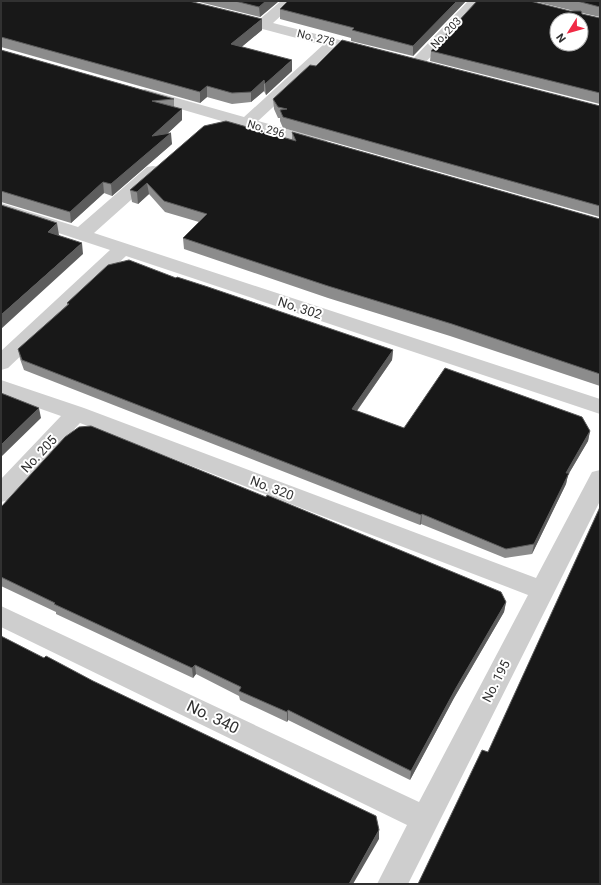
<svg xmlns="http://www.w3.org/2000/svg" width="601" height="885" viewBox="0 0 601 885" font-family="Roboto,sans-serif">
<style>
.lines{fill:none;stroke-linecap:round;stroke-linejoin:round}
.minor{fill:#cecece;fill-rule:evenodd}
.wall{fill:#8c8c8c}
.shaded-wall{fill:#5d5d5d}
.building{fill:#181818;stroke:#5d5d5d;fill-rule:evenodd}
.labels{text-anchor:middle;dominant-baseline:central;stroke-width:4;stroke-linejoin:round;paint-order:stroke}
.far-street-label{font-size:11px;fill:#313131;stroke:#fff}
.street-label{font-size:13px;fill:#313131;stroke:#fff}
.near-street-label{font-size:16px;fill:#313131;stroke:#fff}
</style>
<rect width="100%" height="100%" fill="#fff"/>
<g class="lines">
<path class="minor" d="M281,1h16l-24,22 98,25 3,3 -3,3 -5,2 -29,-8 -79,73 68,19 2,4 -2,4 -6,1 -6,-1 -175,-51 -2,-3 2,-3 6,-2 99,28 79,-72 -95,-25 -2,-3 2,-3 5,-1 27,6z
M468,1h15l-62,66 -5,2 -5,-2 -3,-3 3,-3z
M153,166l6,1 3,4 -3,4 -65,58 506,166v15l-474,-158 -118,112 -7,2v-19l109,-101 -109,-36v-11l77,24 69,-60z
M1,380l83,28 452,170 56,-106 8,-2v31l-192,383h-31l30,-59 -406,-198v-21l418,196 109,-207 -448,-172 -71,77 -8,2v-23l60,-63 -60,-21z"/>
</g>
<path class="wall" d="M1,1l261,29 -21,17 51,24 -26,24 -2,-4 -13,11 -19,2 -25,-7 -7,6 -199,-56z
M195,1h84l-19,16z
M288,1h178l-53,55 -62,-15v-3l-71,-19v-10z
M533,1h67v16l-18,-4v1l18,4v86l-170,-43 1,-10 139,-40h4z
M1,50l173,49v8l8,13 -14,13 4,11 -60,52 -8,-3 -33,30 -70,-21z
M316,66l284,40v111l-317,-89 -3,-7v-3h-2l-4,-9 -1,-10z
M204,126l88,14v-8l308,87v167l-150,-50 -122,-38 -144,-49 -1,-11 16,-16 -34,-10 -16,-18 -11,10 -6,-2 -2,-12z
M176,278l217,72 -1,10 -35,51 47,17 186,3 -2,10 -20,34 -2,9 -34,70 -27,4 -84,-34 -1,1 -396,-155 -4,-11 -2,-10 49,-44v-2z
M1,507l505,95 -2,10 -50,86 -44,82 -122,-60 -1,2 -47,-22 -1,-4 -43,-22 -3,4 -137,-64v-2l-55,-26z"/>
<path class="shaded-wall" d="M266,1h13l-19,16 -1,-10z
M457,1h9l-53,55v-10z
M262,19v11l-30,25 -1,-11z
M292,60v11l-26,24 -1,-11z
M264,80v11l-13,11v-10z
M207,86v11l-7,6v-11z
M182,109v11l-29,27 -1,-11z
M171,133l1,11 -60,52 -1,-12z
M103,182l1,11 -33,30 -1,-11z
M147,183l2,11 -11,10 -1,-12z
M57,223l2,12 -9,8 -2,-11z
M82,243l1,11 -82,75v-14z
M393,350l-1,10 -41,59 1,-10z
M39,408l2,10 -40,39v-12z
M590,431l-2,10 -20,34 -2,9 -34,70 2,-10 32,-71z
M422,514l-1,10 -1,1 1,-10z
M506,602l-2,10 -50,86 -44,82 1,-9 45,-83z
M195,665l1,9 -3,4 -1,-10z
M288,710v10l-1,2v-10z
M379,830v9l-26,45h-4z"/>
<path class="building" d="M1,1h188l73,18 -31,25 61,16 -27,24 -1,-4 -13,12 -19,1 -25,-7 -7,6 -199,-55z
M235,1h31l-7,6z
M288,1h169l-44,45 -61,-16 2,-2 -74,-19z
M477,1h53l40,10h11l1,3 18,4v75l-169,-42zM557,20h24v24h-24z
M577,1h23v6z
M342,40l258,66v100l-317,-89 -3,-7 7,-1 -9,-2 -5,-8 37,-34 6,1z
M1,50l173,49 -22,2 30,8 -30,27 19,-3 -60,51 -8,-2 -33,30 -69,-21z
M226,121l70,20 -4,-9 308,87v155l-148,-50 -124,-38 -145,-48 24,-24 -43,-13 -17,-18 -10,9 -7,-2 74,-64z
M1,205l56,18 -9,9 34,11 -81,72z
M129,260l47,18 1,-1 31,10 185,63 -41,59 52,19 41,-60 137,49 8,14 -24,42h3l-35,71 -28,5 -84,-35 -1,1 -399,-155 -4,-11 51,-45 -2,-1 41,-38z
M1,393l38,15 -38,37z
M91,426l175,71 1,-2 234,97 5,10 -50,86 -45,83 -123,-61 -1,2 -48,-21 2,-4 -46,-22 -3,3 -138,-64 1,-1 -54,-26v-70l64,-70 14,-10z
M600,507v377h-182l64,-134 6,2z
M1,636l43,22 2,-2 47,25 283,135 3,14 -30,54h-348z"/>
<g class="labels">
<g class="far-street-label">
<text transform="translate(446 33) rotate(-46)">No. 203</text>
<text transform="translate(316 38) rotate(14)">No. 278</text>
<text transform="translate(266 129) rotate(16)">No. 296</text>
</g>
<g class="street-label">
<text transform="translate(300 308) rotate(18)">No. 302</text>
<text transform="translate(39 454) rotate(-47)">No. 205</text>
<text transform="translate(272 488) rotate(21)">No. 320</text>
<text transform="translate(496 681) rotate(-63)">No. 195</text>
</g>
<g class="near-street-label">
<text transform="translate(213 717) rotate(26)">No. 340</text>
</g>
</g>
<rect width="601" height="885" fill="none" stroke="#313131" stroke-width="4"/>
<g transform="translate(569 32) rotate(233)"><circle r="19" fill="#ffffff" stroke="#adadad"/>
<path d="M0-3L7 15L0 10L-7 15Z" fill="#f02a45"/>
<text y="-6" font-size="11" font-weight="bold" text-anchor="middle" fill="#313131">N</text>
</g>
</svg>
